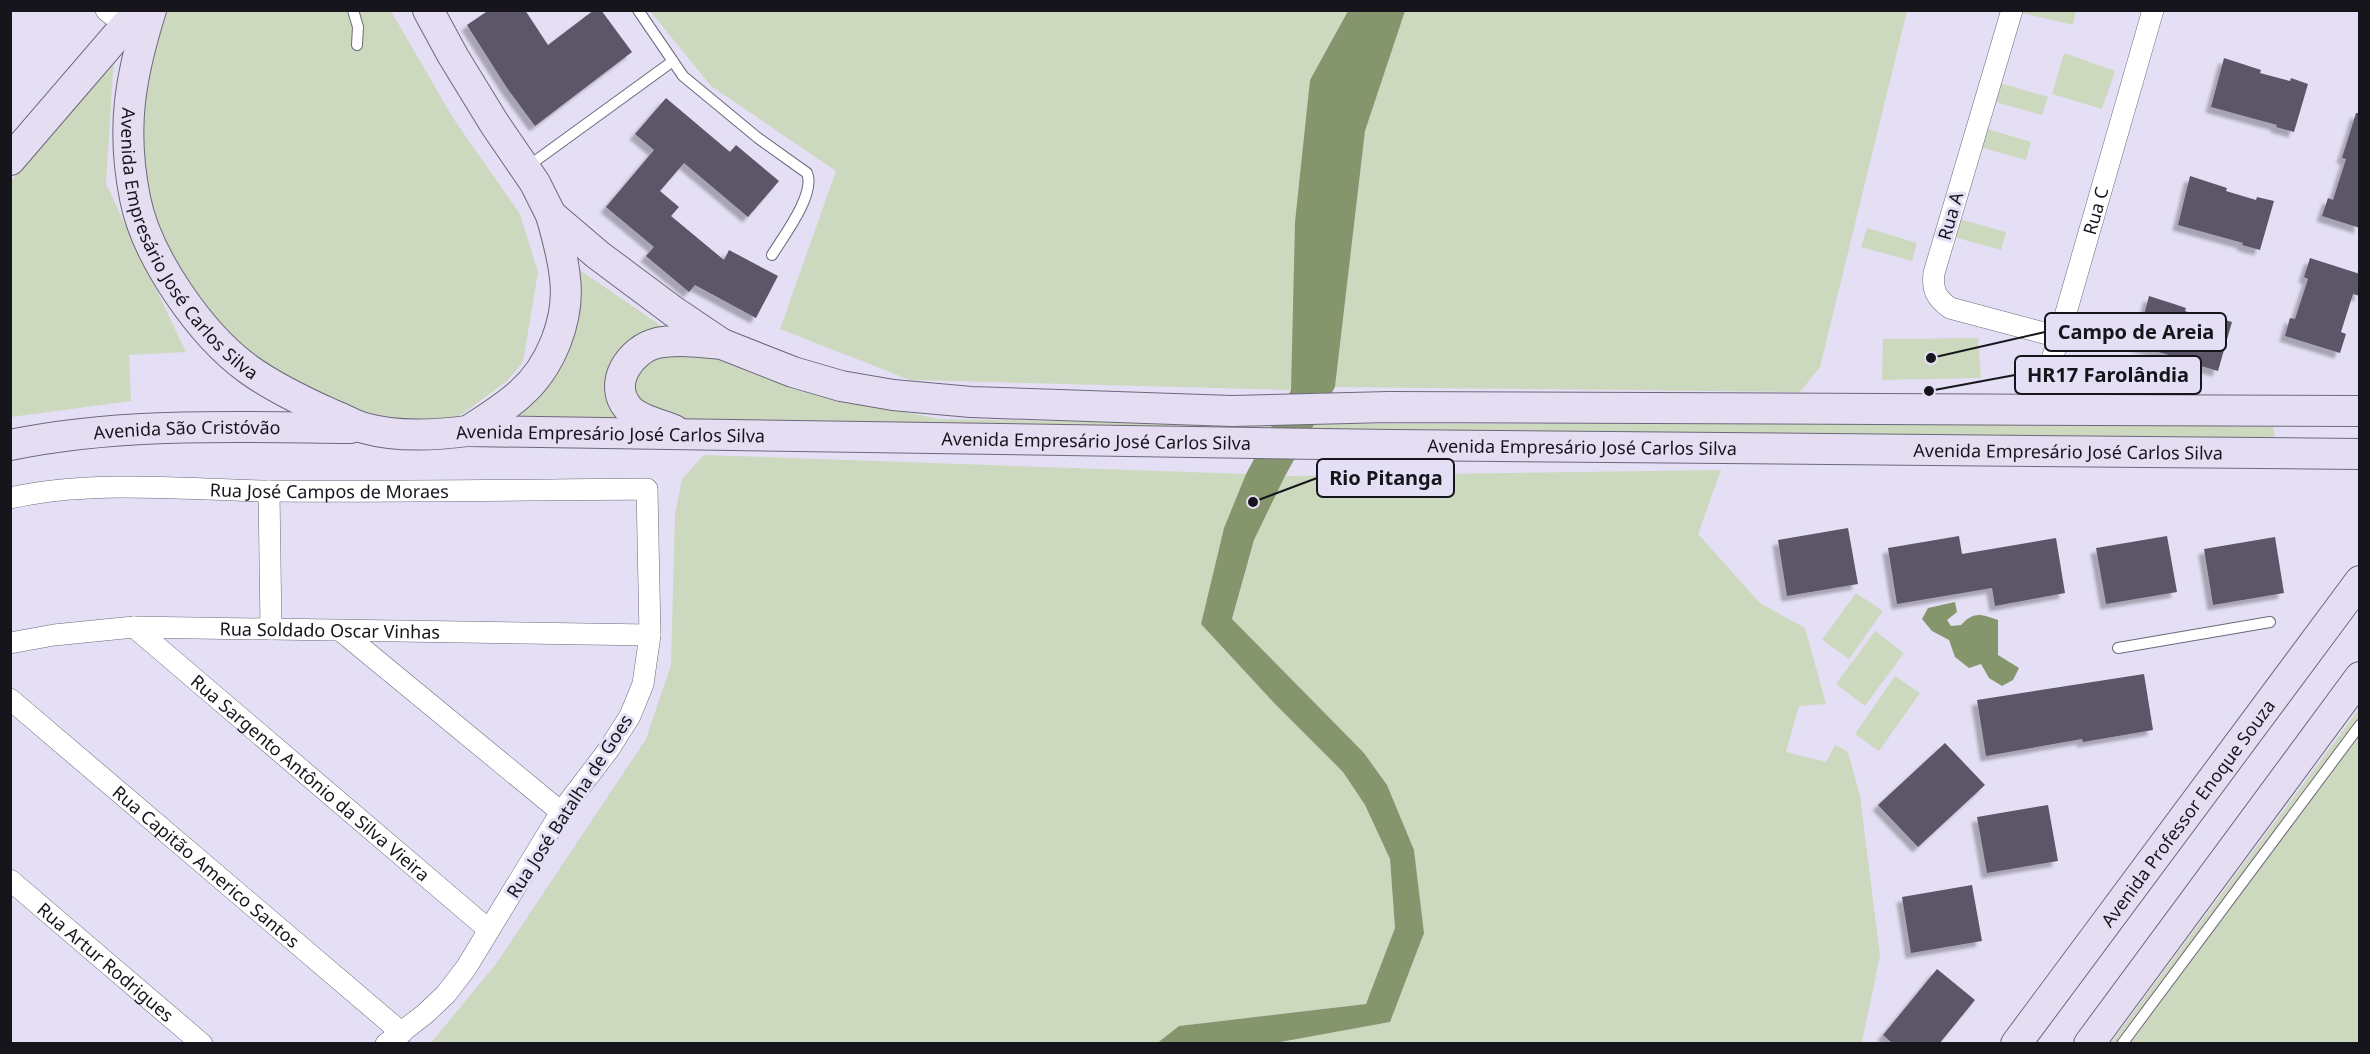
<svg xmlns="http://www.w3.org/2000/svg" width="2370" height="1054" viewBox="0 0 2370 1054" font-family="'Noto Sans',sans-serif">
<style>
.green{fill:#cdd9be}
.water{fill:#85966d}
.building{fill:#5b5668;filter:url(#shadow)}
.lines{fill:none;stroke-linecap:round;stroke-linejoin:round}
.lane-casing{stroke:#6d687b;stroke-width:12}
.street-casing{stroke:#6d687b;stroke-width:22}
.secondary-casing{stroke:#6d687b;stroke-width:32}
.lane{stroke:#fff;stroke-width:10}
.street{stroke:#fff;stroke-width:21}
.secondary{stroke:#e5def3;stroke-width:30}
.labels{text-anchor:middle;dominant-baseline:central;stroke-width:6;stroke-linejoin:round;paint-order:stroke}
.street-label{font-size:18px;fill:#17151c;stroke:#e4dff4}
.leader{fill:none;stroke:#17151c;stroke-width:2}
.callout-dot{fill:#17151c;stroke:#e4dff4;stroke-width:2}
.callout{fill:#e4dff4;stroke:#17151c;stroke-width:2}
.callout-label{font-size:20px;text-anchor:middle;font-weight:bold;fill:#17151c}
</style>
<defs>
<filter id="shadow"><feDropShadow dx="-5.5" dy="5.5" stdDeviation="1.5" flood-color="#0004"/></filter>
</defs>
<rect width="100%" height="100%" fill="#e4dff4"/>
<path class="green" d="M162,11h229l62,107 67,96 18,58 -15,90 -16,19 -53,39 -51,4 -67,-22 -96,-51 -54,-54 -32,-62 -12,-55 -3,-63z
M650,11h698l-38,69 -19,310 -381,-10 -130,-51 56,-158 -125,-85z
M1405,11h502l-87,356 -20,25 -465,-5 30,-256z
M2022,11h54l-3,14 -51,-12z
M2064,53l51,18 -13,38 -50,-15z
M114,57l-8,127 80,168 -57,3 2,46 -120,16v-236z
M1997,82l51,15 -6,18 -50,-14z
M1981,127l50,15 -5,18 -50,-14z
M1956,218l50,14 -5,18 -51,-14z
M1867,228l50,15 -5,18 -51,-14z
M561,257l135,93 139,47 104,22 307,5 1026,-2 3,14 -14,3 -1762,-18 49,-54z
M1978,338l3,40 -99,2 1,-41z
M704,455l542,19 -22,55 -23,95 74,80 68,68 22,33 25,54 5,69 -28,76 -188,22 -23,18h-726l66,-80 150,-225 25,-74 4,-151 7,-35z
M1721,470l-23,64 62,69 45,25 21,76 -27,2 -13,46 40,10 9,-17 13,7 12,44 20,160 -18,86 -1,2 -586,-1 115,-21 34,-90 -10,-82 -27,-65 -23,-32 -132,-133 22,-80 31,-64z
M1856,593l27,18 -34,48 -27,-19z
M1875,631l29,22 -39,53 -29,-22z
M1895,676l25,17 -41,58 -24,-17z
M2359,709v334l-249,1z"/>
<path class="water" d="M1348,11h57l-40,120 -30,256 -50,89 -31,64 -22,79 132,134 23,32 27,65 10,83 -34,89 -115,21 -119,1 23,-18 187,-22 29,-76 -5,-69 -25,-54 -22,-33 -68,-68 -74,-80 23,-96 22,-54 45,-84 4,-168 15,-142z
M1955,602l2,10 -10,8 4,6 10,-1c13,-14 20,-11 37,-5v35l21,13 -6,12 -11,6 -13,-8 -8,-14 -12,4 -14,-11 -6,-17 -17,-9 -10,-12 6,-11z"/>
<path class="building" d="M489,10h36l23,35 46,-35h7l31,42 -97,74 -28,-38 -40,-63z
M2224,58l37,12 -1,3 30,8 1,-3 17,6 -14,48 -18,-5 1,-2 -66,-18z
M666,98l64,54 6,-7 43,36 -31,36 -64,-54 -24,28 19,16 -8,9 53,44 5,-10 49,26 -22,42 -61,-33 -6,7 -43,-36 8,-9 -48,-40 48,-57 -19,-16z
M2356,113h4v115l-38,-12 6,-18 5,2 13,-41 -4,-1z
M2190,176l37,12 -1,3 30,9 1,-3 17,4 -14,49 -18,-5 1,-2 -65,-18z
M2310,258l50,16v22l-7,-2 -12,38 5,2 -6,19 -55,-17 5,-18 5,1 13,-40 -4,-2z
M2149,296l25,8 12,4 -1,3 29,10 2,-4 16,5 -14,49 -17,-5 1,-2 -66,-18z
M1848,528l10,56 -71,12 -9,-56z
M1959,536l3,18 94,-16 9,55 -70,13 -3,-18 -95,16 -9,-56z
M2167,536l10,56 -71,12 -10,-56z
M2275,537l9,56 -71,12 -9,-56z
M2144,674l9,56 -70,12 -1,-3 -96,17 -9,-56z
M1945,743l40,42 -67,62 -40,-42z
M2048,805l10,56 -71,12 -10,-56z
M1972,885l10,56 -71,12 -9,-56z
M1937,969l38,31 -36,44h-46l-10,-9z"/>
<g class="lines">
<g class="lane-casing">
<path id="lane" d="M353,10l5,17 -1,18
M638,10l45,66 75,62 49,35c9,21 -24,64 -35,82
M527,167l146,-106
M2118,648l152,-26
M2122,1044l238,-319"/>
</g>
<g class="street-casing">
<g id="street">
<path d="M106,10l19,15"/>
<path d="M2012,10l-78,263c-2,17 2,25 16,35l109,29"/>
<path id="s1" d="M2036,410l23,-73 94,-327"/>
<path d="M269,491l2,138"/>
<path id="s2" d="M10,498c82,-19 176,-8 259,-7 126,1 252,-1 378,-2l3,146 -7,49 -13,32 -21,33 -48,63 -95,156 -20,26 -21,20 -39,30"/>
<path id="s3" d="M134,627l355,303"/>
<path d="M341,631l220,181"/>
<path id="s4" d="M10,643l44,-8 80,-8 516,8"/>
<path id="s5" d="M10,699l392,334"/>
<path id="s6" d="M10,880l192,164"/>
</g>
</g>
<g class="secondary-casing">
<g id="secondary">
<path id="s7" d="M151,10c-21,67 -30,118 -16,188 11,58 65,136 113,171 25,18 54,32 83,45 11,4 22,11 33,14 31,9 73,7 104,3l924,14 968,9"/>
<path d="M428,10l25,46 41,67 41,60 16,32 47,40 75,56 49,33 71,28 48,14 52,9 78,7 261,9 157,-4 971,4"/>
<path d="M10,160l129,-150"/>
<path d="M674,430c-14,-6 -36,-10 -46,-22 -21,-25 3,-59 29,-65 20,-4 45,-1 65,1"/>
<path d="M468,431c18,-12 37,-23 52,-37 31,-27 50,-75 45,-116 -2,-21 -8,-42 -14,-63"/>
<path id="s8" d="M10,445c112,-23 227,-18 340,-17"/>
<path id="s9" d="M2016,1044l344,-463"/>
<path d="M2089,1044l271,-367"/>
</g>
</g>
<use href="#lane" class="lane"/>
<use href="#street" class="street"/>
<use href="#secondary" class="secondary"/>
</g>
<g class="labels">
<g class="street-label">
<text stroke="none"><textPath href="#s1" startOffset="208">Rua C</textPath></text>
<text transform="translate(1950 216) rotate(-74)">Rua A</text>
<text stroke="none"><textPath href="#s7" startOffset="255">Avenida Empresário José Carlos Silva</textPath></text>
<text stroke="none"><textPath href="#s8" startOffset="178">Avenida São Cristóvão</textPath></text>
<text stroke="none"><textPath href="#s7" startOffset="777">Avenida Empresário José Carlos Silva</textPath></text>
<text stroke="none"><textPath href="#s7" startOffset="1263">Avenida Empresário José Carlos Silva</textPath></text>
<text stroke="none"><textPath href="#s7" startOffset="1749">Avenida Empresário José Carlos Silva</textPath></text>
<text stroke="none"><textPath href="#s7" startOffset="2235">Avenida Empresário José Carlos Silva</textPath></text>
<text stroke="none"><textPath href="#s2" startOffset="320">Rua José Campos de Moraes</textPath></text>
<text stroke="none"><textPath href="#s4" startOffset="321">Rua Soldado Oscar Vinhas</textPath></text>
<text stroke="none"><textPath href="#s3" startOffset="232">Rua Sargento Antônio da Silva Vieira</textPath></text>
<text transform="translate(569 806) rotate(-57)">Rua José Batalha de Goes</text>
<text stroke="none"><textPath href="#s9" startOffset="288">Avenida Professor Enoque Souza</textPath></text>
<text stroke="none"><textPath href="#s5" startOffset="258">Rua Capitão Americo Santos</textPath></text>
<text stroke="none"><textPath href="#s6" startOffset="126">Rua Artur Rodrigues</textPath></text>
</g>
</g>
<path class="leader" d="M1931 358L2045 332M1929 391L2015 375M1253 502L1317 478"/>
<g class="callout-dot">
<circle cx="1931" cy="358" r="6"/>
<circle cx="1929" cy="391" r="6"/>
<circle cx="1253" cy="502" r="6"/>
</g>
<g class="callout">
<rect x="2045" y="313" width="181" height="38" rx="6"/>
<rect x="2015" y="356" width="186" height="38" rx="6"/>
<rect x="1317" y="459" width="137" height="38" rx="6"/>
</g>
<g class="callout-label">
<text x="2136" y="339">Campo de Areia</text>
<text x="2108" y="382">HR17 Farolândia</text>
<text x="1386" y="485">Rio Pitanga</text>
</g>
<rect width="2370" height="1054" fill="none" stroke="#17151c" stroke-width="24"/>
</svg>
